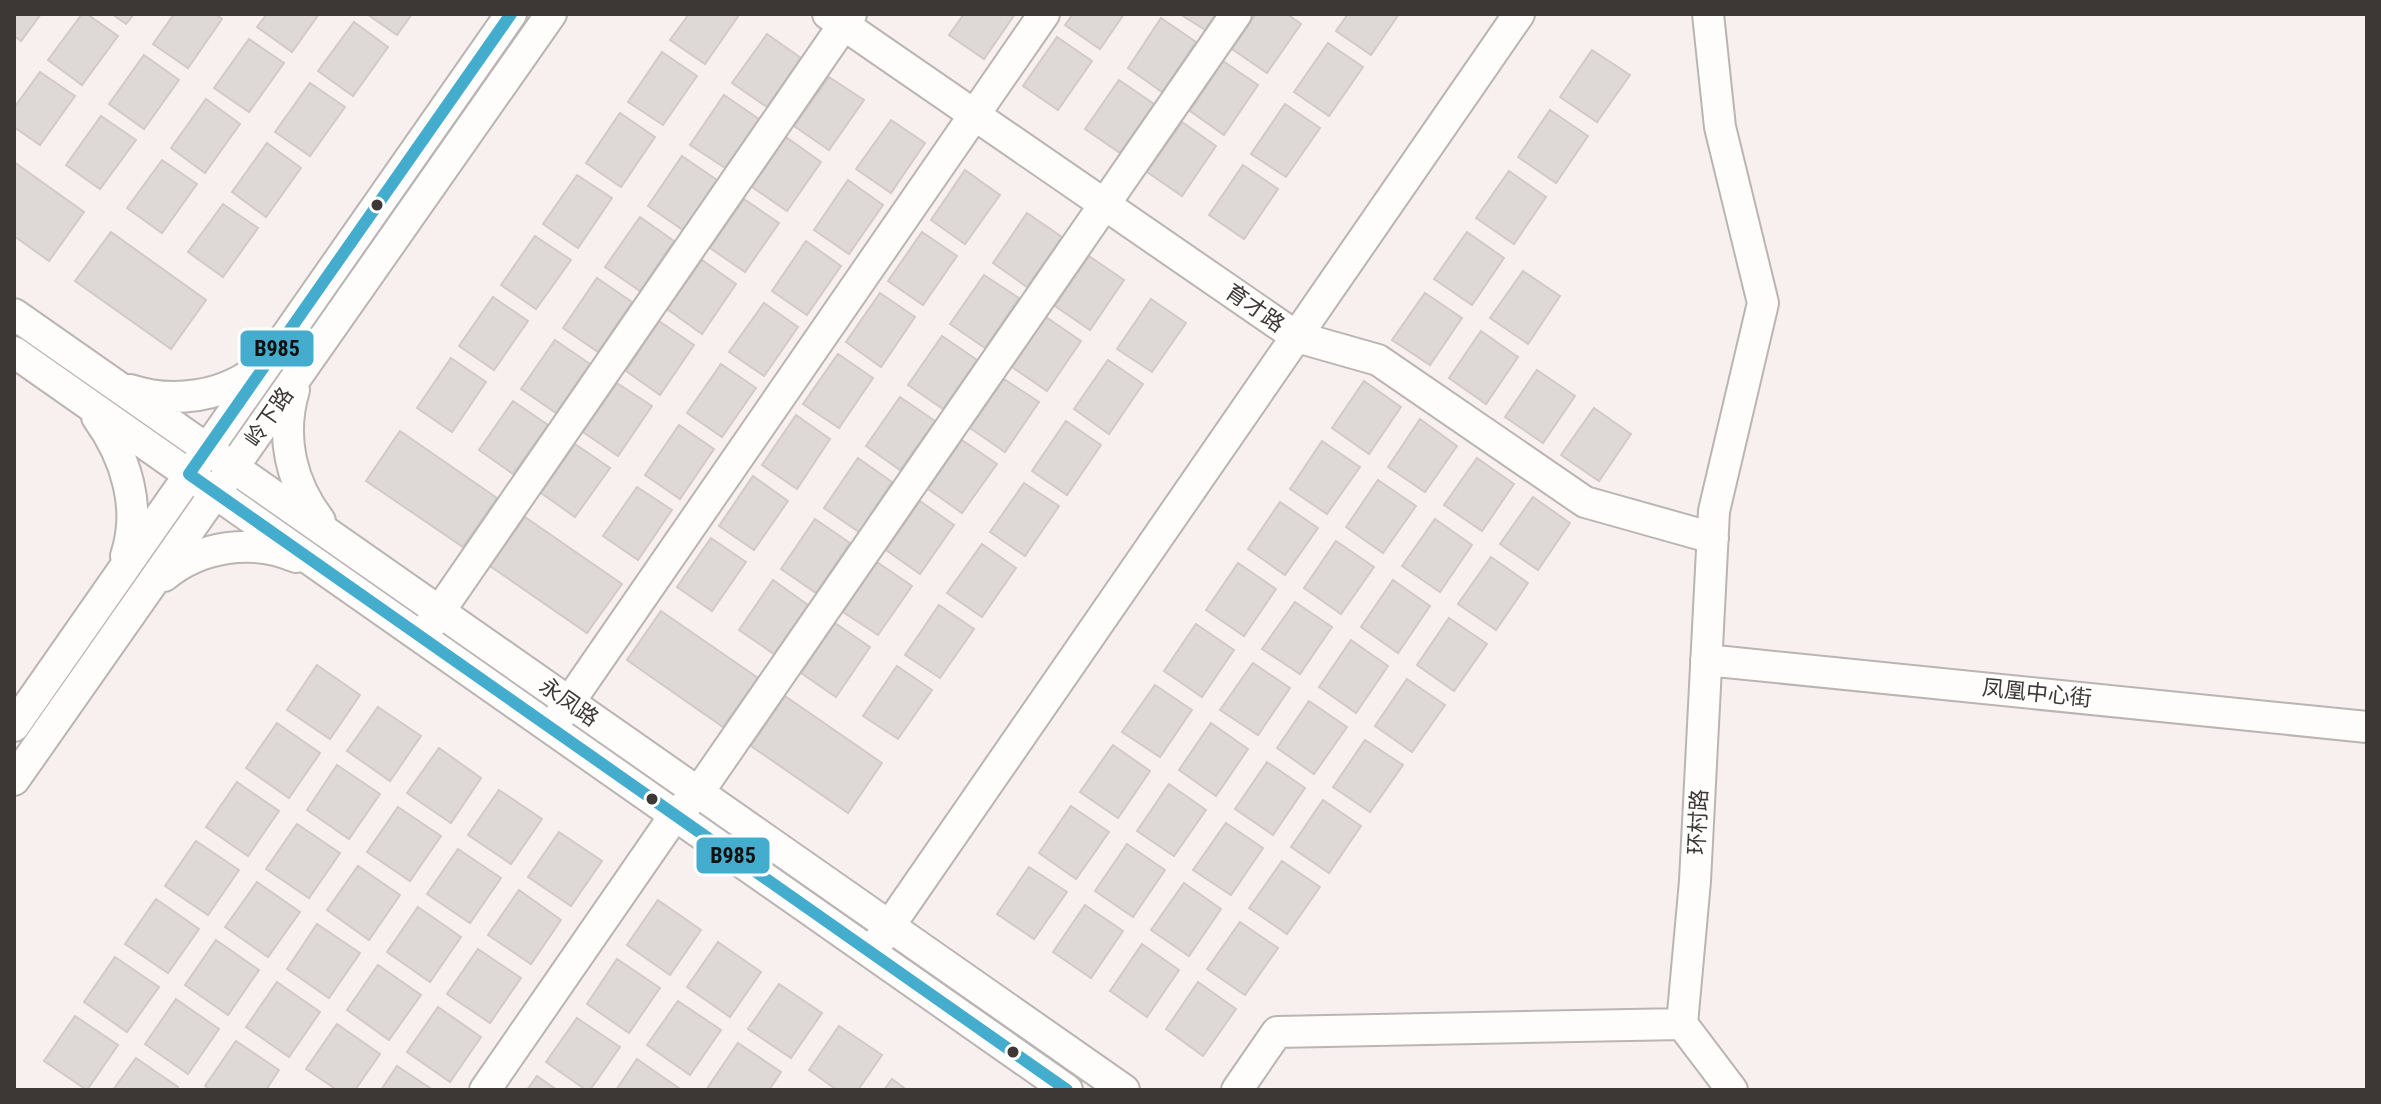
<svg xmlns="http://www.w3.org/2000/svg" width="2381" height="1104" viewBox="0 0 2381 1104" font-family="'Roboto Condensed','Noto Sans SC',sans-serif">
<style>
.building{fill:#ded8d7;stroke:#d0cac9;stroke-width:2}
.lines{fill:none;stroke-linecap:round;stroke-linejoin:round}
.minor-casing{stroke:#bab4b3;stroke-width:34}
.minor{stroke:#fefdfc;stroke-width:30}
.bus-1-casing{stroke:#fefefe;stroke-width:18}
.bus-1{stroke:#44adcd;stroke-width:12}
.bus-dot{fill:#3d3736;stroke:#fefefe;stroke-width:3}
.labels{text-anchor:middle;dominant-baseline:central;stroke-width:6;stroke-linejoin:round;paint-order:stroke}
.street-label{font-size:22px;fill:#3d3736;stroke:#fefefe}
.line-badge{stroke:#fefefe;stroke-width:3}
.pale-badge-label{font-size:22px;text-anchor:middle;font-weight:bold;fill:#111}
</style>
<rect width="100%" height="100%" fill="#f8f0ee"/>
<path class="building" d="M14,14h27l-20,27 -7,-5z
M82,14h5l31,22 -36,49 -34,-25z
M112,14h22l-8,10z
M174,14h41l7,5 -34,49 -35,-24z
M267,14h52l-27,38 -35,-25z
M367,14h45l-15,21z
M689,14l50,1 -34,49 -35,-24z
M964,14h51l-31,45 -35,-24z
M1073,14h51l-24,35 -35,-24z
M1180,14h36l-11,16z
M1256,14h31l14,10 -34,49 -35,-24z
M1348,14h51l-28,41 -35,-24z
M1161,18l35,24 -34,50 -34,-24z
M354,22l34,25 -35,49 -35,-25z
M767,34l34,24 -34,49 -35,-24z
M1057,37l35,24 -34,49 -35,-24z
M249,39l35,24 -35,49 -35,-24z
M1328,43l35,24 -34,49 -35,-24z
M1592,50l38,25 -33,47 -37,-25z
M662,52l35,24 -34,49 -35,-23z
M144,55l35,25 -35,49 -35,-25z
M1223,61l35,24 -34,50 -34,-24z
M40,72l35,24 -35,49 -26,-18v-19z
M829,77l35,23 -35,50 -35,-24z
M1119,80l35,24 -34,49 -35,-24z
M310,83l35,24 -35,49 -35,-24z
M724,95l35,24 -34,49 -35,-23z
M206,99l34,25 -35,49 -34,-25z
M1285,104l35,24 -34,49 -35,-23z
M1550,110l38,26 -32,47 -38,-26z
M620,113l35,24 -34,50 -35,-24z
M101,116l35,24 -36,49 -34,-24z
M891,120l34,23 -34,50 -35,-24z
M1182,122l34,24 -34,50 -35,-24z
M786,137l35,25 -34,49 -35,-24z
M267,143l34,25 -35,49 -34,-25z
M682,156l35,24 -34,50 -35,-24z
M162,160l35,24 -35,49 -35,-25z
M14,162l70,50 -35,49 -35,-25z
M1243,165l35,24 -34,50 -35,-24z
M965,170l35,25 -35,49 -34,-24z
M1509,171l37,26 -32,47 -38,-26z
M577,175l35,23 -34,50 -35,-24z
M848,180l35,25 -34,49 -35,-24z
M744,199l35,24 -34,49 -35,-24z
M223,204l35,24 -35,49 -35,-25z
M1027,213l35,24 -35,50 -34,-24z
M640,217l34,24 -34,50 -35,-24z
M111,232l95,68 -35,49 -96,-68z
M922,232l35,24 -34,49 -35,-24z
M1467,232l37,26 -32,47 -38,-26z
M535,236l36,24 -35,49 -35,-24z
M806,241l35,25 -34,49 -35,-24z
M1089,256l35,24 -34,50 -35,-24z
M702,260l34,24 -34,50 -35,-25z
M1523,271l37,25 -32,48 -38,-26z
M984,275l35,23 -34,50 -35,-24z
M597,278l35,24 -34,50 -35,-24z
M880,293l35,24 -34,50 -35,-25z
M1425,293l37,25 -32,47 -38,-25z
M493,297l35,24 -34,49 -35,-24z
M1151,299l35,24 -34,49 -35,-23z
M764,303l34,24 -34,49 -35,-24z
M1046,317l35,24 -34,50 -35,-24z
M659,321l35,24 -34,50 -34,-24z
M1481,331l37,26 -32,47 -37,-26z
M942,336l35,24 -34,49 -35,-24z
M555,340l35,24 -34,49 -35,-24z
M838,354l35,24 -34,50 -36,-24z
M451,358l35,24 -34,50 -35,-24z
M1108,360l35,24 -34,50 -35,-25z
M721,364l35,24 -34,49 -35,-24z
M1537,370l38,26 -32,47 -38,-26z
M1004,379l35,23 -34,50 -35,-24z
M1364,381l37,26 -32,47 -37,-26z
M617,383l35,23 -34,50 -35,-24z
M900,397l35,24 -35,49 -34,-24z
M513,401l35,24 -35,49 -34,-24z
M1594,408l37,26 -32,47 -38,-26z
M796,415l34,24 -33,50 -35,-24z
M1420,419l37,27 -32,46 -37,-25z
M1066,421l35,24 -34,50 -35,-24z
M679,425l35,24 -34,50 -35,-24z
M400,431l97,67 -34,49 -97,-66z
M962,440l35,24 -35,49 -34,-24z
M1322,441l38,26 -33,47 -37,-25z
M575,444l35,24 -35,49 -34,-24z
M858,458l34,24 -33,50 -35,-24z
M1477,458l37,26 -32,47 -38,-26z
M753,476l35,25 -34,49 -35,-24z
M1378,480l38,26 -33,47 -37,-26z
M1024,483l35,23 -34,50 -35,-24z
M637,487l35,23 -34,50 -35,-24z
M1533,497l37,26 -32,47 -38,-26z
M920,501l34,24 -34,49 -34,-24z
M1280,502l38,26 -33,47 -37,-26z
M525,517l97,67 -35,49 -97,-67z
M815,519l35,24 -34,50 -35,-24z
M1435,519l37,26 -32,47 -38,-26z
M711,538l35,24 -34,49 -35,-24z
M1336,541l38,26 -33,47 -37,-26z
M982,544l34,24 -34,49 -35,-24z
M1491,557l37,26 -32,47 -38,-26z
M877,562l35,24 -34,49 -35,-23z
M1238,563l38,26 -32,47 -38,-26z
M773,580l35,25 -34,49 -35,-24z
M1393,580l37,26 -32,47 -37,-26z
M1295,602l37,25 -32,47 -38,-25z
M939,605l35,24 -34,49 -35,-23z
M661,611l97,67 -35,49 -96,-67z
M1449,618l38,26 -33,47 -37,-26z
M835,623l35,24 -34,50 -35,-24z
M1196,624l38,26 -32,47 -38,-26z
M1351,640l37,26 -32,47 -37,-26z
M1253,663l37,25 -32,47 -38,-25z
M317,665l43,30 -30,44 -43,-29z
M897,666l35,24 -34,49 -35,-23z
M1407,679l38,26 -33,47 -37,-26z
M1155,685l37,25 -32,47 -38,-25z
M785,696l97,67 -34,50 -97,-67z
M1309,701l38,26 -33,47 -37,-26z
M378,707l43,29 -31,45 -43,-30z
M277,723l43,30 -31,45 -43,-30z
M1211,723l37,26 -32,47 -37,-26z
M1365,740l38,25 -33,47 -37,-25z
M1113,745l37,26 -32,47 -38,-26z
M439,748l42,30 -30,45 -44,-30z
M1267,762l38,26 -32,47 -38,-26z
M337,765l43,29 -31,45 -42,-29z
M237,782l42,29 -31,45 -42,-29z
M1169,784l37,26 -32,46 -37,-25z
M499,790l43,29 -31,45 -43,-29z
M1323,800l38,26 -32,47 -38,-26z
M1071,806l38,26 -33,47 -37,-26z
M398,807l43,29 -31,45 -43,-29z
M1226,823l37,25 -32,47 -38,-25z
M297,824l43,29 -31,45 -43,-29z
M559,832l43,29 -31,45 -43,-29z
M196,841l43,29 -31,45 -43,-29z
M1127,844l38,26 -32,47 -38,-26z
M458,849l43,29 -31,45 -43,-29z
M1282,861l38,26 -33,47 -38,-26z
M358,866l42,29 -31,45 -42,-30z
M1029,867l38,25 -33,47 -37,-25z
M257,882l43,30 -32,45 -43,-30z
M1184,883l37,26 -32,47 -38,-26z
M519,890l42,30 -30,44 -43,-29z
M156,899l43,30 -31,44 -43,-29z
M658,900l43,30 -31,45 -43,-30z
M1085,905l38,26 -32,47 -38,-26z
M418,907l43,30 -31,45 -43,-30z
M1240,922l38,26 -33,47 -38,-26z
M317,924l43,29 -31,45 -42,-29z
M216,940l43,30 -31,45 -43,-30z
M718,942l43,30 -31,45 -43,-30z
M1142,944l37,26 -32,47 -37,-26z
M478,949l43,29 -31,45 -43,-29z
M115,957l44,30 -32,45 -43,-30z
M617,959l43,29 -31,45 -42,-29z
M378,965l43,30 -32,45 -42,-30z
M277,982l43,30 -31,45 -43,-30z
M1198,982l38,27 -33,47 -37,-27z
M779,984l43,29 -31,45 -43,-29z
M176,999l43,30 -31,45 -43,-30z
M678,1001l43,29 -31,45 -43,-30z
M438,1007l43,30 -31,45 -43,-30z
M75,1016l43,29 -31,45 -43,-29z
M577,1018l43,29 -30,43h-4l-40,-28z
M337,1024l43,30 -25,36h-18l-31,-21z
M839,1026l43,29 -24,35h-21l-28,-20z
M236,1041l43,29 -13,20h-55l-6,-4z
M738,1043l43,29 -12,18h-57l-4,-3z
M136,1058l42,29 -2,3h-63z
M637,1059l43,30 -1,1h-63z
M397,1066l36,24h-52z
M537,1076l20,14h-30z
M892,1079l15,11h-23z"/>
<g class="lines">
<g class="minor-casing">
<path id="minor" d="M828,14l469,323 81,23 207,142 128,36
M1708,14l12,113 43,176 -49,208 -19,370 -13,143 50,66
M14,314l1110,776
M14,352l1053,738
M130,390c42,14 94,7 129,-22
M294,390c-14,47 -3,93 26,131
M97,417c29,40 45,91 29,139
M164,576c36,-30 88,-38 132,-19
M428,628l423,-614
M1706,660l661,67
M559,717l485,-703
M14,726l497,-712
M14,780l537,-766
M879,941l640,-927
M485,1090l190,-275 23,-22 538,-779
M1237,1090l40,-58 405,-8"/>
</g>
<use href="#minor" class="minor"/>
<g class="bus-1-casing">
<path id="bus-1" d="M511,14l-322,460 878,616"/>
</g>
<use href="#bus-1" class="bus-1"/>
</g>
<g class="bus-dot">
<circle cx="377" cy="205" r="7"/>
<circle cx="652" cy="799" r="7"/>
<circle cx="1013" cy="1052" r="7"/>
</g>
<g class="labels">
<g class="street-label">
<text transform="translate(1255 308) rotate(35)">育才路</text>
<text transform="translate(269 417) rotate(-55)">岭下路</text>
<text transform="translate(2037 693) rotate(6)">凤凰中心街</text>
<text transform="translate(569 702) rotate(35)">永凤路</text>
<text transform="translate(1698 822) rotate(-87)">环村路</text>
</g>
</g>
<g class="line-badge">
<rect x="239" y="329" width="76" height="39" rx="8" fill="#44adcd"/>
<rect x="695" y="836" width="76" height="39" rx="8" fill="#44adcd"/>
</g>
<g class="pale-badge-label">
<text x="277" y="356">B985</text>
<text x="733" y="863">B985</text>
</g>
<rect width="2381" height="1104" fill="none" stroke="#3d3736" stroke-width="32"/>
</svg>
